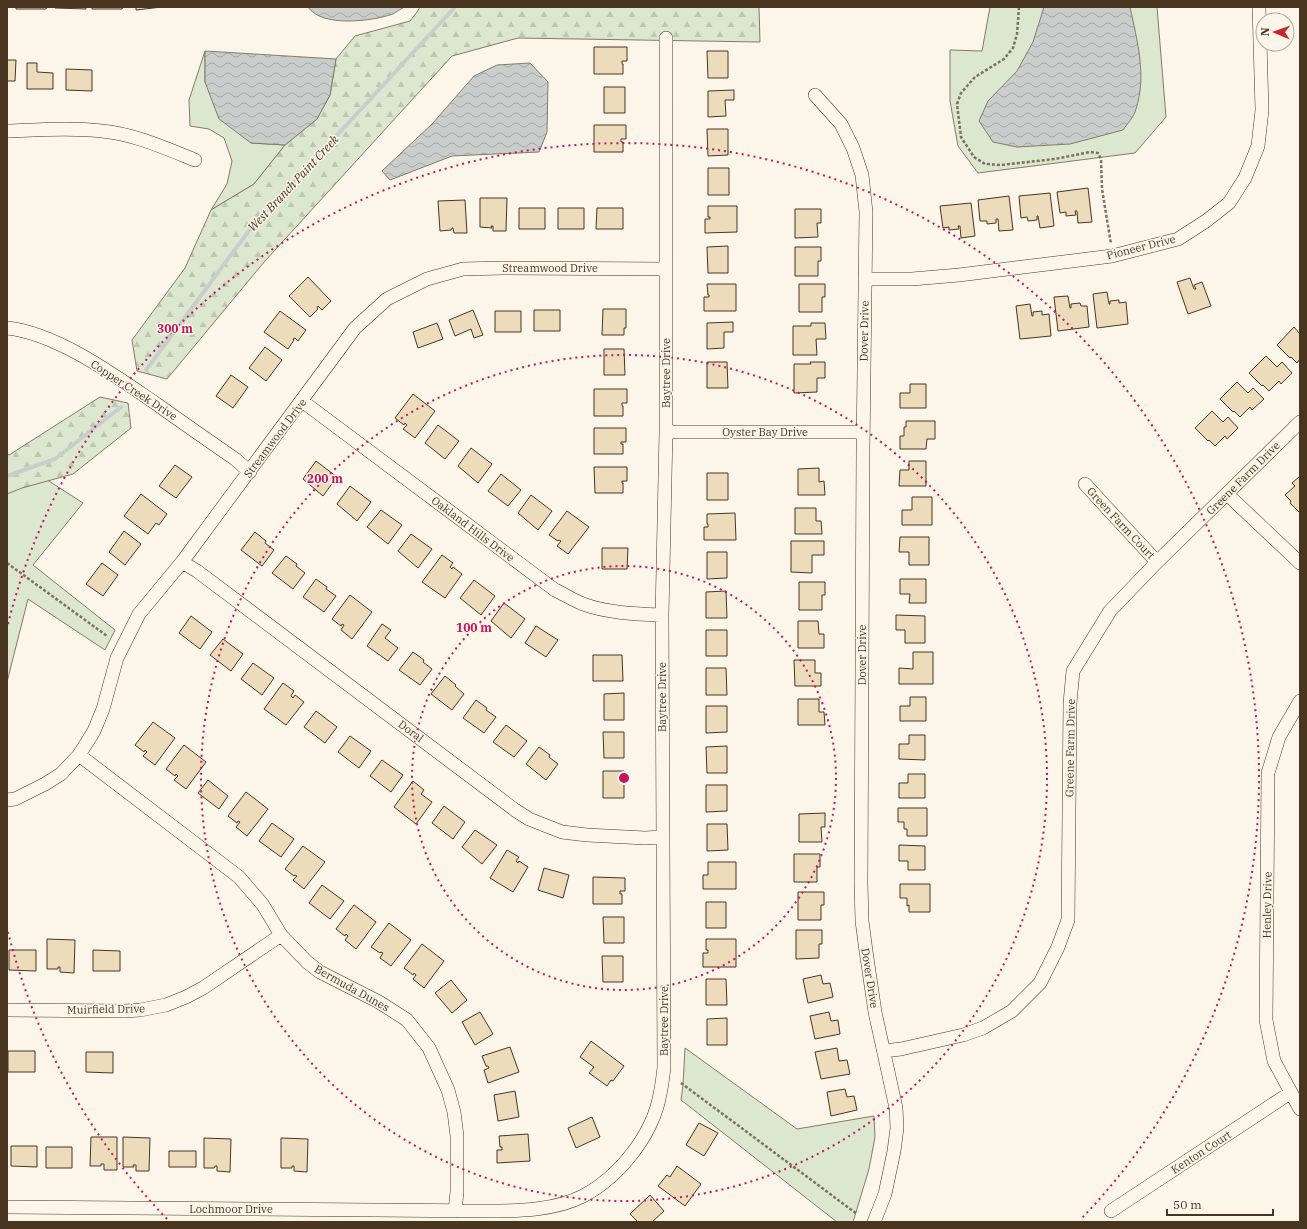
<svg xmlns="http://www.w3.org/2000/svg" width="1307" height="1229" viewBox="0 0 1307 1229" font-family="'IBM Plex Serif',serif">
<style>
.green{fill:#dce7d0;stroke:#887966}
.forest{fill:url(#forest-firs);stroke:#887966}
.water{fill:url(#water-waves);stroke:#887966}
.lines{fill:none;stroke-linecap:round;stroke-linejoin:round}
.stream{stroke:#c9cecd;stroke-width:4}
.building{fill:#ecdcbc;stroke:#4a3520}
.minor-casing{stroke:#4a3520;stroke-width:14}
.path{stroke:#7f6f5c;stroke-width:2.5;stroke-dasharray:3 2;stroke-linecap:butt}
.minor{stroke:#fbf6e9;stroke-width:13}
.ring{fill:none;stroke:#c2185b;stroke-width:2;stroke-dasharray:2 4}
.labels{text-anchor:middle;dominant-baseline:central;stroke-width:3;stroke-linejoin:round;paint-order:stroke}
.street-label{font-size:11px;fill:#4a3520;stroke:#fbf6e9}
.water-label{font-size:12px;font-style:italic;fill:#4a3520;stroke:#fbf6e9}
.centre{fill:#c2185b;stroke:#fbf6e9;stroke-width:2}
.ring-label{font-size:12px;text-anchor:middle;font-weight:bold;fill:#c2185b;stroke:#fbf6e9;stroke-width:3;stroke-linejoin:round;paint-order:stroke}
</style>
<defs>
<pattern id="forest-firs" width="22" height="20" patternUnits="userSpaceOnUse"><rect width="22" height="20" fill="#dce7d0"/><path d="M5 1l3.5 6h-7zM16 11l3.5 6h-7z" fill="#bec7b2"/></pattern>
<pattern id="water-waves" width="16" height="10" patternUnits="userSpaceOnUse"><rect width="16" height="10" fill="#c9cecd"/><path d="M0 5q4-4 8 0t8 0" fill="none" stroke="#a5a8a6"/></pattern>
</defs>
<rect width="100%" height="100%" fill="#fbf6e9"/>
<path class="green" d="M990,7h167l9,110 -31,36 -157,20 -20,-27 -8,-45v-51l32,1z
M205,51v31l46,61 34,2 -31,39 -43,26 16,-26 5,-23 -8,-23 -15,-9 -19,-3 -1,-26z
M7,454l76,49 -50,62 82,65 -10,20 -77,-51 -21,83z
M685,1048l112,81 77,-13 1,21 -6,32 -16,53h-16l-156,-122 2,-15z"/>
<path class="forest" d="M420,7h339l1,35 -242,-4 -66,18 -187,205 -98,118 -30,-8 -5,-31 53,-72 26,-58 43,-26 31,-39 32,-26 13,-24 6,-36 19,-23 55,-15 7,-9z
M100,397l28,6 3,25 -58,46 -51,14 -15,6v-40l2,1z"/>
<path class="water" d="M308,7h96c-4,2 -7,5 -11,7 -20,7 -71,14 -85,-7z
M1044,7h86c7,34 17,68 6,102 -2,8 -9,15 -13,21l-53,14 -53,3 -24,-5 -14,-21 9,-20 29,-30 16,-29z
M205,51l131,8 -6,36 -13,24 -32,26 -34,-2 -32,-24 -14,-37z
M530,63l18,19 -1,50 -8,20 -87,4 -62,24 -8,-9 50,-47 42,-48 23,-11z"/>
<g class="lines">
<path class="stream" d="M146,370l102,-138 207,-225
M7,476l48,-17 66,-52"/>
</g>
<path class="building" d="M16,7h31l-1,2h-30z
M55,7h31v2l-31,-1z
M92,7h31l-1,2h-30z
M136,7h26l-26,3z
M594,47h33v14h-5v3h1v10h-29z
M707,51h21v27h-20z
M7,60h9l-1,21h-8z
M27,63h10v9l16,1v16h-26z
M66,69l26,1v21l-26,-1z
M604,87h21v26h-21z
M734,90v10h-9l1,16 -18,1v-26z
M594,125h32v14h-5v3h2v10h-29z
M707,129h21v26l-20,1z
M708,168h21v27h-21z
M1088,188l4,34 -14,1 -1,-12h-2l1,4 -10,1v-4l-6,1 -3,-21z
M1050,193l4,33 -14,2 -2,-12h-1v4l-9,1 -1,-4 -6,1 -2,-22z
M1009,196l4,34 -14,1 -1,-12h-2v4l-9,1v-3h-7l-2,-21z
M480,198h27l-1,33h-13v-5h-2l1,2 -12,-1z
M465,200l2,33h-13l-1,-5h-1l-1,2 -11,1 -2,-30z
M971,203l4,33 -14,2 -1,-12h-2l1,3 -10,1v-3l-6,1 -3,-22z
M708,206h29v26l-32,1v-14h5v-2h-2z
M519,208h26v21h-26z
M558,208h26v21h-26z
M597,208h26v21h-27z
M795,209h26v14h-4l1,14 -23,1z
M728,246v27h-20l-1,-26z
M795,247h26v14h-3v15h-23z
M308,277l23,24 -9,9 -4,-4 -1,2 1,1 -8,8 -21,-21z
M1190,278l4,11h2l-2,-4 8,-3 9,24 -23,8 -11,-32z
M707,284h29v27h-32v-14h5v-2h-1z
M799,284h26v13h-3v15h-23z
M1107,292l2,12h1v-3l9,-1v3l7,-1 2,22 -31,4 -4,-34z
M1068,296l2,12h1v-4l9,-1 1,3h6l2,21 -31,4 -4,-34z
M1030,304l2,12h1v-4l9,-1v4l7,-1 2,22 -31,3 -4,-33z
M603,309h23v19h-2v7h-22z
M473,310l10,25 -9,3 -3,-9 -16,7 -6,-16z
M534,310h26v21h-26z
M280,311l26,19 -8,11 -3,-3 -2,1 1,1 -6,9 -24,-17z
M495,311h26v21h-26z
M733,322v10h-9v16l-17,1v-26z
M437,323l6,16 -25,9 -5,-16z
M811,323h14l1,16h-10l1,16h-24v-29h18z
M1294,327l6,7v25l-3,4 -6,-6 -1,1 -13,-13z
M265,347l17,13 -16,21 -17,-13z
M604,349h20l1,26h-21z
M1266,356l11,11 5,-5 10,11 -11,11 -2,-3 -10,10 -6,-6 -1,1 -13,-13z
M707,362h20l1,26h-21z
M810,362h15v16h-8v14l-23,1v-29h17z
M231,375l17,12 -15,21 -17,-12z
M1237,382l11,11 5,-5 11,11 -12,11 -2,-3 -10,10 -6,-6 -1,1 -13,-13z
M910,384h16v24h-26v-15h10z
M594,389h33v14h-5v3h1v10h-29z
M413,394l22,17 -20,27 -12,-9 4,-4 -2,-2 -1,2 -9,-7z
M1212,411l11,11 5,-5 10,11 -11,11 -2,-3 -10,10 -6,-6 -1,1 -13,-13z
M906,421h29v18h-8l-1,10h-26v-13h4v-9h2z
M438,425l21,16 -14,18 -20,-16z
M594,428h32v14h-5v2h2v10h-29z
M471,448l21,16 -14,19 -20,-17z
M316,461l21,16 -14,19 -20,-17z
M909,461h17v25h-27l1,-16h9z
M175,465l17,12 -16,21 -17,-12z
M594,467h33v14h-5v2h1v10h-28z
M819,468v14l5,-1 1,14h-27v-26z
M707,473h21v27h-21z
M501,474l20,16 -13,16 -20,-15z
M1300,476v37l-10,-10 1,-2 -6,-6 10,-9 -3,-3z
M350,486l21,16 -14,19 -20,-17z
M141,494l26,20 -8,11 -3,-2 -8,11 -24,-18z
M531,495l21,16 -14,19 -20,-17z
M912,497h20v28h-30v-15h10z
M795,508h21v13h5l1,13h-27z
M381,510l21,15 -14,19 -21,-17z
M567,511l22,16 -21,27 -11,-8 4,-5 -2,-1 -1,1 -9,-6z
M735,513l1,27h-32v-13h4v-3h-1v-10z
M124,531l17,13 -16,21 -16,-13z
M255,532l11,9 -1,2 9,7 -12,16 -21,-16z
M411,534l21,15 -14,19 -20,-17z
M900,537h29v28h-20v-13h-10z
M791,541h33v14h-12v18l-21,-1z
M602,548h26l-1,21h-25z
M707,552h20v26l-20,1z
M442,555l11,8 -3,4 2,2 1,-2 9,7 -17,24 -23,-16z
M286,556l11,8 -1,2 9,7 -12,16 -21,-16z
M102,563l16,12 -15,21 -17,-12z
M316,579l11,8 -1,2 10,7 -12,16 -21,-15z
M900,579h26v24h-17l1,-9h-10z
M474,580l21,16 -14,19 -21,-17z
M799,582h26v13h-3v15h-23z
M726,591l1,27h-21v-26z
M350,595l22,17 -20,27 -11,-9 3,-5 -2,-1 -1,2 -9,-7z
M504,603l21,16 -14,19 -20,-17z
M896,615l29,1v27h-20v-13h-9z
M191,616l21,16 -12,17 -21,-16z
M798,621h20l1,13h5v14h-26z
M382,624l9,6 -6,8 13,10 -10,13 -21,-15z
M536,626l22,14 -12,17 -21,-14z
M706,630h21v26h-21z
M223,639l20,15 -12,17 -21,-16z
M413,652l11,8 -1,2 9,7 -12,16 -21,-15z
M913,652h20v32h-34v-16l14,1z
M593,655h29l1,26h-30z
M794,660h21v13h6v13h-26z
M253,663l21,15 -12,17 -21,-16z
M706,668h20l1,27h-21z
M445,676l11,9 -1,1 9,8 -12,16 -21,-16z
M283,683l11,8 -3,5 2,2 2,-3 9,7 -18,23 -22,-16z
M624,693v27h-20v-26z
M910,697h16v24h-26v-15h10z
M798,699h21v13h5l1,13h-27z
M476,700l11,8 -1,2 10,7 -12,16 -21,-15z
M706,706h21v26l-21,1z
M316,711l21,16 -12,16 -21,-16z
M153,722l22,16 -20,27 -12,-9 4,-4 -2,-2 -1,2 -9,-7z
M506,725l21,16 -13,16 -21,-15z
M603,732h21v26h-20z
M909,735h16v25l-26,-1v-15h10z
M350,736l21,15 -12,17 -21,-16z
M184,745l22,17 -20,27 -12,-9 4,-4 -2,-2 -1,2 -9,-7z
M727,746v27h-20l-1,-26z
M539,747l11,8 -1,2 9,7 -12,16 -20,-16z
M382,760l21,15 -12,17 -21,-16z
M603,771h21v27h-21z
M908,774h17v24h-26v-15h9z
M208,780l20,16 -9,13 -21,-16z
M413,781l11,9 -3,4 11,8 -16,22 -22,-17z
M706,785h21v26l-21,1z
M246,792l22,17 -21,27 -11,-9 4,-5 -2,-1 -1,2 -9,-7z
M444,806l21,16 -12,17 -21,-16z
M898,808h29v28h-20v-7h-3v-7h-6z
M825,813v14h-4l1,15h-23v-28z
M272,823l22,16 -13,18 -22,-16z
M707,824h20l1,26 -21,1z
M475,830l22,15 -15,19 -20,-17z
M899,845l26,1v24h-17v-9h-9z
M303,846l22,16 -21,27 -11,-9 4,-4 -2,-1 -1,1 -9,-7z
M507,850l12,7 -3,4 2,2 1,-2 9,6 -15,25 -23,-14z
M794,854h26v13h-3v15h-23z
M708,862h28v27h-33v-14h5z
M544,868l25,7 -6,23 -25,-8z
M593,877l32,1v13h-5v3h2v10h-29z
M900,884h30v28h-21v-7l-2,1v-8h-7z
M322,885l22,16 -14,18 -21,-16z
M798,892h26v13h-3v15h-23z
M706,902h20v26h-20z
M354,905l22,17 -20,27 -11,-9 3,-4 -2,-2 -1,2 -9,-7z
M603,917h21v26h-20z
M389,923l22,17 -20,26 -11,-8 3,-5 -2,-1 -1,1 -9,-6z
M796,930h26v14h-3v14l-23,1z
M47,939l28,1 -1,33 -14,-1v-5h-2v2h-11z
M706,939h30v28h-33v-14h5v-3h-2z
M422,944l22,17 -20,27 -11,-9 3,-4 -2,-2 -1,2 -9,-7z
M9,950h27v21l-27,-1z
M93,950l27,1v20h-27z
M602,956h21v26h-20z
M821,975l2,9 7,-1 3,14 -25,6 -5,-24z
M706,979h20l1,26h-21z
M451,980l16,20 -15,13 -17,-20z
M480,1012l13,22 -18,11 -13,-23z
M829,1012l2,9 7,-1 2,14 -25,5 -5,-23z
M727,1018v27h-20v-26z
M591,1041l33,25 -11,15 -2,-1 -4,6 -18,-13 5,-6 -14,-10z
M510,1047l9,25 -31,11 -4,-13 5,-2 -1,-2h-2l-4,-10z
M837,1048l2,13 8,-1 3,14 -29,5 -6,-27z
M8,1051h27v21h-27z
M86,1052h27v21l-27,-1z
M845,1089l2,8 7,-1 3,14 -26,6 -4,-24z
M515,1091l4,26 -21,4 -4,-26z
M592,1117l8,20 -24,11 -8,-20z
M699,1123l19,10 -14,23 -18,-11z
M528,1134l2,27 -33,2v-13h5v-3h-2l-1,-11z
M91,1137h26v33h-13v-6h-3v2h-11z
M123,1137l27,1 -1,33h-13v-6h-3l1,2h-11z
M204,1138l27,1 -1,33 -13,-1v-5h-2l-1,2h-10z
M281,1138l27,1 -1,33 -13,-1v-5h-2v2h-11z
M11,1146h26v21l-26,-1z
M46,1147h26v21h-26z
M169,1151h27v16h-27z
M677,1166l24,18 -16,22 -27,-20 9,-11 3,2z
M650,1195l14,16 -12,11h-14l-8,-8z"/>
<g class="lines">
<g class="minor-casing">
<path id="minor" d="M815,95l26,29 12,24 9,27 4,37 -3,238 -2,433 1,38 4,30 9,61 21,96 1,20 -3,23 -9,43 -11,28
M7,131c31,-1 63,-4 95,0 32,3 63,17 93,29
M865,279h47l47,-4 153,-19 66,-17 28,-18 23,-18 16,-25 13,-32 4,-36 -3,-103
M7,328c50,5 110,49 151,77 25,18 51,36 77,54l15,13
M302,401l253,189c9,4 18,10 28,14 24,9 53,10 79,11
M666,432h197
M1085,484l21,23 51,55
M1227,494l73,69
M182,562l15,9 318,239 14,9 33,13 25,3 58,3 18,-1
M1300,701l-21,36 -11,36 -2,247 8,41 26,48
M79,755l160,122 24,28 18,30 26,27 13,10 59,30 28,18 22,28 19,42 6,22 3,24v56l-2,19
M7,800l8,-1 30,-15 16,-10 18,-19 15,-24 9,-22 14,-51 22,-44 43,-52 173,-234 32,-29 40,-20 36,-10 39,-1 164,1
M7,1010l118,1 15,-1 26,-5 20,-8 17,-9 78,-53
M884,1051l17,-2 62,-14 20,-7 29,-17 28,-28 18,-36 10,-27 2,-217 3,-32 37,-60 47,-49 143,-140
M7,1207l483,4c30,0 66,-1 93,-15 36,-19 70,-61 77,-102 2,-8 3,-18 4,-27l-2,-452 4,-183v-394
M1111,1211l179,-118"/>
</g>
<path class="path" d="M1019,7l-2,27 -4,14 -9,11 -29,18 -14,16 -4,11 4,33 13,20 11,7 16,1 54,-6 35,-7 8,1 3,6 1,30 9,55
M7,563l100,73
M681,1083l176,131"/>
<use href="#minor" class="minor"/>
</g>
<g class="ring">
<circle cx="624" cy="778" r="212"/>
<circle cx="624" cy="778" r="423"/>
<path d="M167 1219A635 635 0 0 1 8 932M8 624A635 635 0 1 1 1081 1219"/>
</g>
<g class="labels">
<g class="street-label">
<text transform="translate(1141 247) rotate(-14)">Pioneer Drive</text>
<text x="550" y="268">Streamwood Drive</text>
<text transform="translate(864 331) rotate(-89)">Dover Drive</text>
<text transform="translate(666 373) rotate(-90)">Baytree Drive</text>
<text transform="translate(134 390) rotate(33)">Copper Creek Drive</text>
<text x="765" y="432">Oyster Bay Drive</text>
<text transform="translate(275 438) rotate(-53)">Streamwood Drive</text>
<text transform="translate(1243 478) rotate(-45)">Greene Farm Drive</text>
<text transform="translate(1121 523) rotate(47)">Green Farm Court</text>
<text transform="translate(473 529) rotate(37)">Oakland Hills Drive</text>
<text transform="translate(862 655) rotate(-90)">Dover Drive</text>
<text transform="translate(662 697) rotate(-90)">Baytree Drive</text>
<text transform="translate(411 731) rotate(37)">Doral</text>
<text transform="translate(1070 748) rotate(-89)">Greene Farm Drive</text>
<text transform="translate(1267 905) rotate(-89)">Henley Drive</text>
<text transform="translate(870 978) rotate(81)">Dover Drive</text>
<text transform="translate(352 988) rotate(29)">Bermuda Dunes</text>
<text transform="translate(106 1009) rotate(-1)">Muirfield Drive</text>
<text transform="translate(664 1021) rotate(-90)">Baytree Drive</text>
<text transform="translate(1201 1152) rotate(-33)">Kenton Court</text>
<text x="231" y="1209">Lochmoor Drive</text>
</g>
<g class="water-label">
<text transform="translate(293 183) rotate(-47)">West Branch Paint Creek</text>
</g>
</g>
<circle cx="624" cy="778" r="6" class="centre"/>
<g class="ring-label">
<text x="175" y="333">300 m</text>
<text x="325" y="483">200 m</text>
<text x="474" y="632">100 m</text>
</g>
<rect width="1307" height="1229" fill="none" stroke="#4a3520" stroke-width="16"/>
<g transform="translate(1275 32) rotate(272)"><circle r="19" fill="#fbf6e9" stroke="#b4a999"/>
<path d="M0-3L7 15L0 10L-7 15Z" fill="#c62828"/>
<text y="-6" font-size="11" font-weight="bold" text-anchor="middle" fill="#4a3520">N</text>
</g>
<path d="M1167 1209v6h106v-6" fill="none" stroke="#4a3520" stroke-width="2"/>
<text x="1173" y="1209" font-size="12" fill="#4a3520" stroke="#fbf6e9" stroke-width="3" paint-order="stroke">50 m</text>
</svg>
